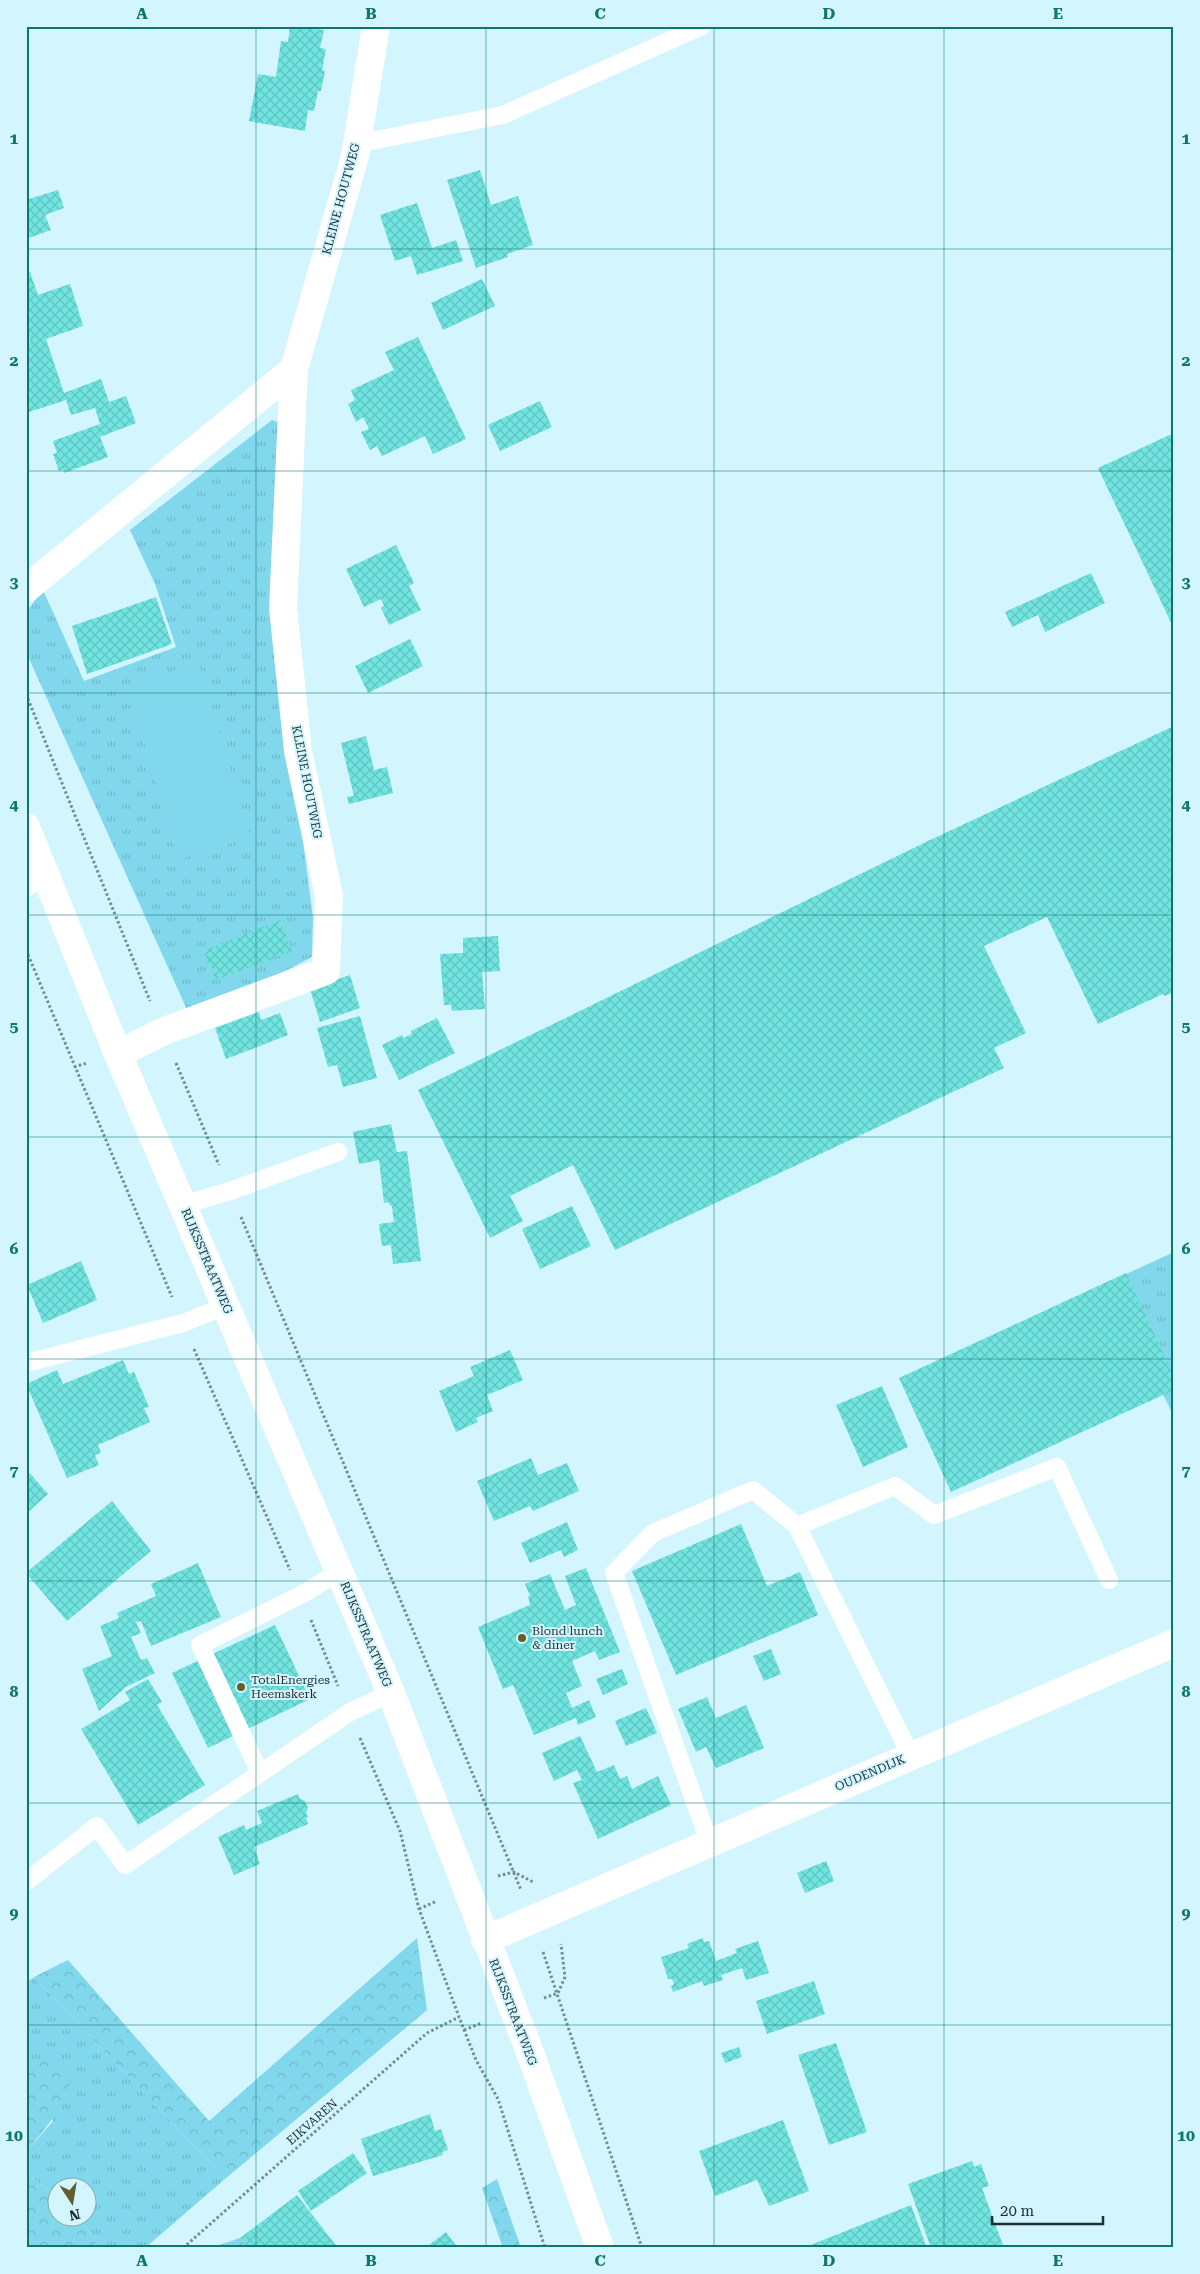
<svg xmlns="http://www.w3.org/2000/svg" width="1200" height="2274" viewBox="0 0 1200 2274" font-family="'Roboto Serif',serif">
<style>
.grass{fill:url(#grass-tufts)}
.forest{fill:url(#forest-crowns)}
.garden{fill:#81d7eb}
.building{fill:url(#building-cross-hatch)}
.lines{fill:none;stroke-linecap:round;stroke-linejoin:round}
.path{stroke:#748d94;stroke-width:3;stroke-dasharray:2.5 2.5;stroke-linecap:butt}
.lane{stroke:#fff;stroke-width:18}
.street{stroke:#fff;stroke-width:28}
.secondary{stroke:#fff;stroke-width:28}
.grid{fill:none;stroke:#0f766e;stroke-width:1;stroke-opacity:0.55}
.poi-dot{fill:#635e2b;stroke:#d3f5fe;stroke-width:2}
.labels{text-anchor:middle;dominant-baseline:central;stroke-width:4;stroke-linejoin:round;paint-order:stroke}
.street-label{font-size:12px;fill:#1e2f33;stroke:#d3f5fe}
.poi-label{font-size:12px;fill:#1e2f33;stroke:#d3f5fe;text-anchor:start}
.neatline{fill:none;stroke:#0f766e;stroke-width:2}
.grid-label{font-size:16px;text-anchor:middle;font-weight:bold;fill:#0f766e}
</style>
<defs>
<pattern id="grass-tufts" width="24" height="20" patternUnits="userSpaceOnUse" patternTransform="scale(1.25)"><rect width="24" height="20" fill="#81d7eb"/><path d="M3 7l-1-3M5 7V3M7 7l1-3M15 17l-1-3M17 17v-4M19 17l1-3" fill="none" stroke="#6fb9ca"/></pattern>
<pattern id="forest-crowns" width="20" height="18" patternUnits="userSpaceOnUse" patternTransform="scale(1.25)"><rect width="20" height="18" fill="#81d7eb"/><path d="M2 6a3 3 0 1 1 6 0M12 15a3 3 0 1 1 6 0" fill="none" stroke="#6fb9ca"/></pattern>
<pattern id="building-cross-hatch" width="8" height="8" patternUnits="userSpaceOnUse" patternTransform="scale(1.25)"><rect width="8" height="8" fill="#70e4e0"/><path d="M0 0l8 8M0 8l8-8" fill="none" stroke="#61c4c1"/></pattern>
</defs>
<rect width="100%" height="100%" fill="#d3f5fe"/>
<path class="grass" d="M272,420l16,6 -10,224 35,267 -1,40 -63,33 -60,24 -163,-362v-40l17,-22 41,91 92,-34 -21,-63 -25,-54z
M1174,1252v165l-65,-135z
M34,1977l191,202 -80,69h-46l-20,-31 9,-1v-30h-30l-1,12 -30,-25 1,-23 25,-29 -27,-53v-85z"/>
<path class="forest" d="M417,1938l10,72 -202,169 -191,-202 34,-17 141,161z
M54,2059l17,10 -3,30 -40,51 -1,23 30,25 1,18 21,1 20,31h-73v-180l11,-7z
M497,2179l24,69h-18l-21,-60z
M240,2238l7,10h-37z"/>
<path class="garden" d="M199,663l52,174 -73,23 -50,-174z"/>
<path class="building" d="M290,26l34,4 -4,18 6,1 -4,21 3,1 -4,20h-3l-4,20 -6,-1 -3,21 -56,-10 9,-47 18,3 5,-36 7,1z
M480,170l11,35 27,-9 15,49 -26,9 1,3 -32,11 -29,-88z
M58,190l6,18 -19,7 6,15 -25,9v-39z
M417,203l15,45 24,-8 7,21 -46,14 -6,-19 -16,5 -15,-46z
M30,272l8,23 32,-11 8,25 5,17 -37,13 18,54 37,-14 8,23 17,-6 10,27 -36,14 8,20 -44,16 -1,-4 -4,2 -6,-17 4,-1 -4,-12 47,-17 -5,-16 -24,7 -5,-15 -40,13v-70l4,-2 -4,-12v-56z
M482,279l13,27 -52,24 -12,-27z
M418,337l48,102 -33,15 -8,-18 -43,20 -5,-10 -7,4 -9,-18 8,-3 -6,-12 -7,5 -8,-18 7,-4 -4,-10 43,-20 -9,-18z
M540,401l12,26 -52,24 -12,-26z
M1174,433v196l-76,-161z
M396,545l18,38 -5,3 12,24 -32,15 -8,-17 3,-2 -3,-7 -17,8 -18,-38z
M1091,573l14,30 -60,29 -7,-17 -26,12 -7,-15z
M156,597l16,47 -85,30 -15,-48z
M410,639l13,27 -55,27 -13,-27z
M1174,726v266l-9,4 -2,-2 -65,30 -51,-107 -63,29 42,87 -32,15 10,20 -389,182 -42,-85 -63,31 13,25 -33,17 -72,-148 512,-250z
M366,736l8,34 13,-3 6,26 -44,11 -2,-7 7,-1 -13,-53z
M280,920l12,31 -76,29 -5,-13 -3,-1 -4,-15z
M498,936l2,35 -18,1 3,37 -33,2 -1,-6h-7l-4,-51 23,-1v-15z
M350,975l10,33 -40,14 -10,-33z
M259,1012l2,8 19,-7 8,22 -62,24 -11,-31z
M360,1016l17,62 -34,9 -6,-22 -9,2 -11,-39z
M437,1018l18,35 -56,27 -17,-35 20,-10 1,3 9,-4 -1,-3z
M391,1124l6,28 10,-1 14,110 -28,3 -2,-19 -9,1 -3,-22 15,-2 -2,-15 -4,-5 -4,1 -5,-43 -20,4 -6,-32z
M572,1206l19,40 -51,23 -18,-40z
M81,1261l16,39 -54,23 -16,-38z
M1126,1273l48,104v13l-223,102 -52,-114z
M510,1350l13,30 -36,15 6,16 -17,7 2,4 -22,10 -17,-41 35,-15 -4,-9z
M123,1360l6,14 5,-2 15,35 -5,1 6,14 -52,23 3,8 -6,2 4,10 -32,13 -41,-94 31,-14 6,14z
M882,1386l26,61 -45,20 -27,-62z
M531,1458l7,17 29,-12 12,28 -46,20 -3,-5 -36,15 -17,-40z
M26,1469l22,25 -22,20z
M112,1501l39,50 -84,70 -41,-48z
M567,1522l11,28 -14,7 -3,-7 -31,13 -9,-20z
M741,1524l26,62 33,-14 18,43 -142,60 -44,-104z
M198,1563l23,54 -70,29 -10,-25 -5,1 5,11 -10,4 10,23 6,-2 8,15 -29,14 -27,24 -17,-42 30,-13 -12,-30 19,-8 -2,-5 39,-17 -5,-12z
M586,1568l34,84 -21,8 -4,-9 -23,10 10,25 -16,7 6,15 17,-8 7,17 -18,8 -2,-7 -42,17 -21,-50 -10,4 -25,-62 52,-22 -2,-9h2l-5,-12 25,-10 15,36 11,-5 -11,-29z
M275,1625l35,74 -102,49 -36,-75z
M771,1649l10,25 -17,7 -11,-25z
M622,1669l6,15 -25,11 -7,-16z
M148,1679l14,23 -5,3 48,80 -67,40 -57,-96 49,-29 -5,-8z
M707,1697l9,21 30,-13 18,43 -48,20 -10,-21 -10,5 -18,-43z
M646,1708l11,25 -31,13 -11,-25z
M580,1736l17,36 17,-7 6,14 7,-3 5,13 26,-13 13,29 -73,34 -25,-56 9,-3 -5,-10 -23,11 -12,-28z
M298,1794l2,5 5,2 3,7 -2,5 2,4 -2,1 2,6 -54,23 6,17 -26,11 -16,-38 26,-12 2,5 16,-7 -5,-12z
M826,1861l8,20 -29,12 -8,-20z
M703,1938l1,4 5,-1 7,20 21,-8 -2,-4 23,-8 11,32 -23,7 -4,-12 -21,7 2,5 -19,6 -2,-5 -29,11 -2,-6 3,-2 -2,-5h-4l-7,-22 28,-9 -2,-4z
M814,1981l11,33 -58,20 -11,-33z
M836,2043l31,89 -38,13 -31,-90z
M739,2047l3,10 -17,6 -4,-10z
M430,2114l5,17 6,-2 7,21 -6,2 1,3 -70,21 -12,-37z
M783,2120l26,71 -40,15 -12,-26 -42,16 -16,-45z
M353,2153l14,20 -56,38 -13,-20z
M972,2161l2,6 7,-3 8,22 -7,2 22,60h-73l-23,-64z
M297,2195l41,53h-91l-7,-10z
M911,2205l16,43h-124z
M446,2232l12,16h-33z"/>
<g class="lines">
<path class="path" d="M26,694l124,307
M26,950l146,347
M176,1063l43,102
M74,1067l13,-4
M241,1217l280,673
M194,1349l96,221
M311,1620l27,66
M360,1738l40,93 19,78 40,108 17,43 22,39 47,149
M498,1876l16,-4 19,10
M419,1909l18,-8
M543,1952l99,296
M544,1998l14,-5 7,-16 -4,-33
M464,2030l18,-7
M183,2248l244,-215 32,-16"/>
<path class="lane" d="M356,144l147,-29 199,-89
M26,888l19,-13
M183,1205l47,-14 108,-39
M26,1363l157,-40 43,-17
M911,1756l-114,-230 98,-40 39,29 123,-48 52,113
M260,1773l-60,-128 101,-50 38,-23
M709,1842l-95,-269 39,-40 100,-43 44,36
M26,1882l71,-56 28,39 225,-153 41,-19"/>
<path class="street" d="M26,589l268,-220
M118,1054l44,-22 164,-61 3,-75 -31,-145 -15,-143 11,-239 61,-213 21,-130
M485,1940l689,-297"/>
<path class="secondary" d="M26,827l92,227 273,639 137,354 72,201"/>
</g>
<path class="grid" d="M256,26v2222M486,26v2222M714,26v2222M944,26v2222M26,249h1148M26,471h1148M26,693h1148M26,915h1148M26,1137h1148M26,1359h1148M26,1581h1148M26,1803h1148M26,2025h1148"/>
<g class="poi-dot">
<circle cx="522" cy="1638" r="5"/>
<circle cx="241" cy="1687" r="5"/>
</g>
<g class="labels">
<g class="street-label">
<text transform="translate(341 199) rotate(-75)">KLEINE HOUTWEG</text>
<text transform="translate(307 782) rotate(79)">KLEINE HOUTWEG</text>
<text transform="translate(207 1261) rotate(67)">RIJKSSTRAATWEG</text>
<text transform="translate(366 1634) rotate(67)">RIJKSSTRAATWEG</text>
<text transform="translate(870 1773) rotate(-23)">OUDENDIJK</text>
<text transform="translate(513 2012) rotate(69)">RIJKSSTRAATWEG</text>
<text transform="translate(312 2122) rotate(-41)">EIKVAREN</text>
</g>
<g class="poi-label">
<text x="532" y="1631">Blond lunch<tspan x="532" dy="14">&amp; diner</tspan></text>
<text x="251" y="1680">TotalEnergies<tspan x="251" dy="14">Heemskerk</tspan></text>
</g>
</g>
<rect width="1200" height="2274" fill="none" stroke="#d3f5fe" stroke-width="55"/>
<g transform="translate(72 2202) rotate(168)"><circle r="24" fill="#d3f5fe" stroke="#8ba6ad"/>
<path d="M0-4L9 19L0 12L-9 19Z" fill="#635e2b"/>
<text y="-8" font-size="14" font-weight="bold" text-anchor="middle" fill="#1e2f33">N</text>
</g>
<path d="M992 2216v8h111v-8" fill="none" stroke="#1e2f33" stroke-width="2.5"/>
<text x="1000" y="2216" font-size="15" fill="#1e2f33" stroke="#d3f5fe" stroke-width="4" paint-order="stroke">20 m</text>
<rect x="28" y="28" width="1144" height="2218" class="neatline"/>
<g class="grid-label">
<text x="142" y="19">A</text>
<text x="371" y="19">B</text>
<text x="600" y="19">C</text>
<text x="829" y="19">D</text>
<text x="1058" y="19">E</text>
<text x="14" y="144">1</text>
<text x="1186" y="144">1</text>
<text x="14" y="366">2</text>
<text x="1186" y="366">2</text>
<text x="14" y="588">3</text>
<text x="1186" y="588">3</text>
<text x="14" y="810">4</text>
<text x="1186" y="810">4</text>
<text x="14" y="1032">5</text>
<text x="1186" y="1032">5</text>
<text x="14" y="1254">6</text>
<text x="1186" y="1254">6</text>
<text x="14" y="1476">7</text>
<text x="1186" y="1476">7</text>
<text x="14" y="1697">8</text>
<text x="1186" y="1697">8</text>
<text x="14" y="1919">9</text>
<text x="1186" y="1919">9</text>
<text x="14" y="2141">10</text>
<text x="1186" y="2141">10</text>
<text x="142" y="2266">A</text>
<text x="371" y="2266">B</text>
<text x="600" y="2266">C</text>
<text x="829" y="2266">D</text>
<text x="1058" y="2266">E</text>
</g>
</svg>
